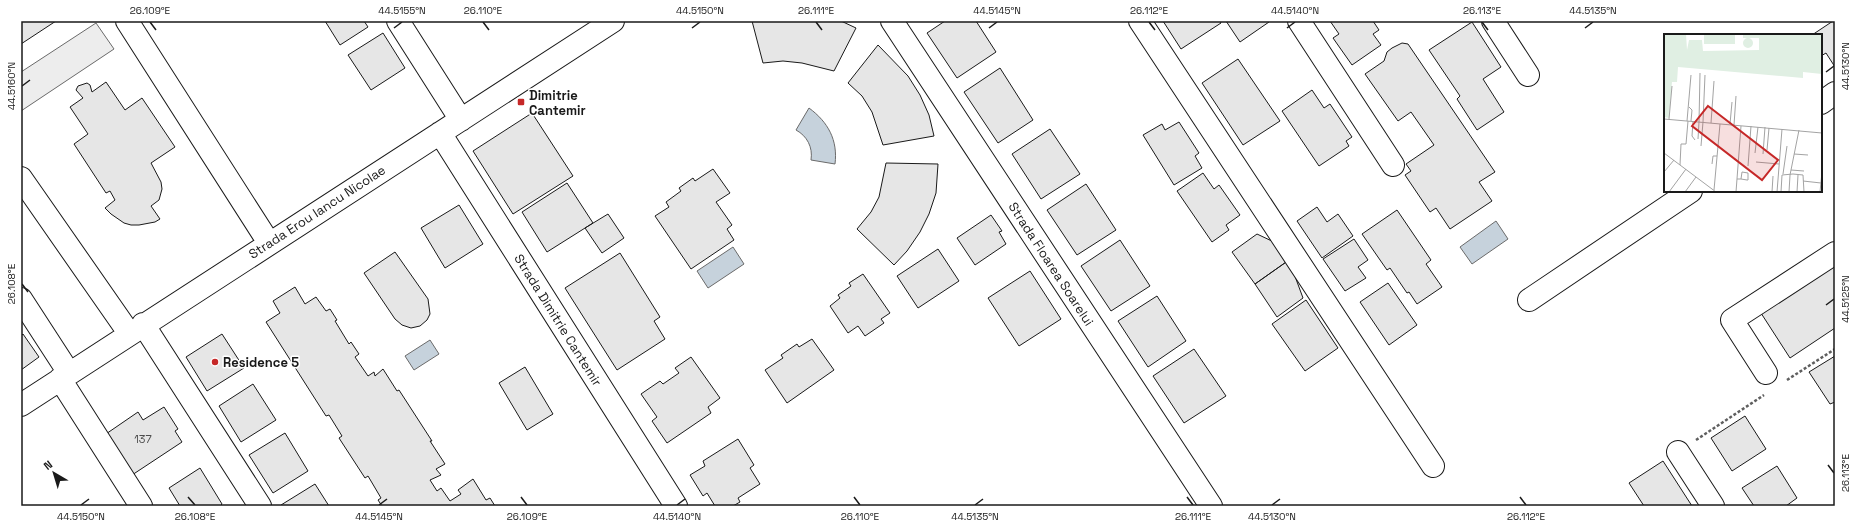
<svg xmlns="http://www.w3.org/2000/svg" width="1856" height="527" viewBox="0 0 1856 527" font-family="'Space Grotesk',sans-serif">
<style>
.parking{fill:#ededed;stroke:#6a6a6a}
.water{fill:#c6d2dc;stroke:#6a6a6a}
.building{fill:#e6e6e6;stroke:#1a1a1a}
.lines{fill:none;stroke-linecap:round;stroke-linejoin:round}
.minor-casing{stroke:#1a1a1a;stroke-width:24}
.path{stroke:#5f5f5f;stroke-width:2.5;stroke-dasharray:3 2;stroke-linecap:butt}
.minor{stroke:#fff;stroke-width:22}
.ticks{fill:none;stroke:#1a1a1a;stroke-width:1.5}
.poi-dot{fill:#c62828;stroke:#fff;stroke-width:1.5}
.labels{text-anchor:middle;dominant-baseline:central;stroke-width:3;stroke-linejoin:round;paint-order:stroke}
.number-label{font-size:11px;fill:#4d4d4d}
.poi-label{font-size:13px;font-weight:bold;fill:#1a1a1a;stroke:#fff;text-anchor:start}
.street-label{font-size:13px;fill:#1a1a1a;stroke:#fff}
.inset-road{fill:none;stroke:#a3a3a3;stroke-width:1}
.view{fill:#c62828;fill-opacity:0.15;stroke:#c62828;stroke-width:2}
.inset-edge{fill:none;stroke:#1a1a1a;stroke-width:2}
.neatline{fill:none;stroke:#1a1a1a;stroke-width:1.5}
.ticks-label{font-size:10px;text-anchor:middle;fill:#1a1a1a}
</style>
<rect width="100%" height="100%" fill="#fff"/>
<path class="parking" d="M96,23l18,26 -93,62v-39z"/>
<path class="water" d="M809,108c19,14 29,32 26,56l-24,-4c2,-13 -4,-24 -15,-30z
M1496,221l12,18 -36,25 -12,-17z
M733,247l11,17 -36,24 -11,-17z
M430,340l9,14 -25,16 -9,-14z"/>
<path class="building" d="M21,21h35l-35,23z
M325,21h39l4,6 -28,18z
M752,21h89l15,7 -22,43 -32,-8 -19,-2 -20,2z
M945,21h31l20,31 -39,26 -30,-45z
M1163,21h57l1,2 -40,26z
M1226,21h42l1,1 -29,20z
M1330,21h43l6,9 -6,4 8,11 -29,20 -19,-27 6,-4z
M1833,21h2v46l-9,-14 -5,3v-21h-9z
M1472,22l29,45 -18,12 21,33 -27,18 -20,-31 3,-3 -31,-46z
M383,33l22,35 -34,22 -23,-35z
M1402,43l6,1 87,128 -16,10 13,19 -42,28 -14,-21 -6,4 -25,-37 6,-4 -5,-7 28,-19 -23,-33 -13,9 -33,-47 19,-13 3,-9 5,-4z
M878,45l30,31 12,19 9,20 5,21 -51,9 -11,-33 -10,-16 -14,-13z
M1238,59l42,62 -37,24 -41,-62z
M1000,68l33,52 -35,23 -34,-51z
M106,82l19,28 17,-12 33,49 -24,16 10,19 1,7 -3,11 -8,6 9,13 -5,3 -16,3h-8l-7,-2 -13,-9 -6,-6 10,-8 -5,-9 -4,2 -32,-49 14,-10 -18,-27 13,-9 -7,-8 2,-4 9,-3 3,2 2,7z
M1312,90l12,18 6,-4 22,33 -6,4 3,5 -30,20 -37,-55z
M532,113l41,63 -60,38 -40,-63z
M1179,122l20,31 -4,3 7,12 -28,17 -31,-50 19,-11 3,6z
M1050,129l30,45 -39,25 -29,-45z
M886,163l52,1 -2,29 -7,21 -9,18 -13,19 -13,14 -37,-36 14,-17 8,-15z
M713,169l17,24 -14,9 16,23 -5,4 7,11 -43,29 -36,-53 14,-9 -3,-5 15,-11 -2,-3 14,-10 2,3z
M1203,173l11,16 5,-4 21,30 -14,10 3,5 -17,12 -35,-51z
M567,183l26,40 -46,29 -25,-40z
M1086,184l30,46 -39,25 -30,-45z
M459,205l24,39 -38,24 -24,-40z
M1317,207l10,15 11,-8 15,22 -31,22 -25,-37z
M1397,210l34,50 -5,4 16,23 -25,17 -8,-12 -2,1 -17,-25 -3,2 -25,-36z
M608,214l16,24 -22,15 -17,-25z
M991,215l11,16 -3,1 7,12 -31,21 -18,-27z
M1257,234l19,9 13,17 -34,24 -23,-32z
M1354,239l14,21 -10,7 8,11 -21,13 -22,-32z
M1120,240l30,46 -39,25 -30,-45z
M938,249l21,32 -41,27 -21,-32z
M395,252l33,47 2,15 -3,6 -7,6 -9,2 -9,-3 -7,-6 -31,-46z
M620,253l40,64 -6,4 11,18 -48,31 -52,-82z
M1289,260l14,38 -26,19 -22,-33z
M1835,260v68l-45,30 -31,-48z
M1030,271l31,48 -42,27 -31,-48z
M863,274l27,39 -9,6 3,4 -19,13 -7,-10 -10,7 -18,-27 10,-8 -2,-3 13,-9 -2,-3z
M1388,283l29,42 -28,20 -29,-43z
M295,287l10,17 11,-7 10,14 4,-2 7,11 -2,1 14,23 2,-2 8,12 -4,3 13,19 6,-4 1,4 8,-7 14,22 2,-1 33,51h-2l15,23 -9,5 5,6 -11,5 7,11 4,-3 9,13 11,-7 -3,-4 15,-11 13,21 4,-2 5,8h-113l-4,-6 3,-2 -13,-22 -3,2 -26,-40 3,-2 -13,-21 -3,1 -60,-94 14,-9 -7,-12z
M1157,296l29,45 -38,26 -30,-46z
M1306,300l32,48 -33,23 -33,-47z
M23,334l16,23 -18,13v-34z
M222,334l22,34 -37,23 -21,-34z
M812,339l22,31 -47,33 -22,-33 18,-12 -2,-3 16,-11 2,3z
M1194,349l32,47 -42,27 -31,-47z
M1835,356v46l-5,2 -21,-32z
M691,357l29,41 -12,9 3,6 -44,30 -15,-22 5,-4 -16,-23 19,-13 3,3 16,-11 -4,-5z
M525,367l28,47 -26,16 -28,-47z
M253,384l23,36 -35,22 -22,-36z
M164,407l14,22 -3,2 7,11 -53,35 -26,-41 35,-24 5,8z
M1745,416l21,33 -34,22 -21,-33z
M285,433l23,38 -35,22 -24,-38z
M738,439l16,26 -4,3 10,16 -22,14 2,4 -7,4h-18l-8,-13 -4,3 -13,-21 15,-9 -2,-5z
M1663,461l29,45h-48l-15,-23z
M1777,466l20,32 -11,8h-32l-12,-18z
M200,468l22,36 -2,2h-40l-11,-18z
M315,484l14,22h-47l-1,-1z"/>
<g class="lines">
<g class="minor-casing">
<path id="minor" d="M127,21l142,222
M398,21l63,99
M892,21l319,485
M1140,21l293,445
M1299,21l94,144
M1493,21l35,54
M1821,103l14,-10
M440,133l236,373
M21,178l108,155
M21,299l48,74
M1529,300l162,-109
M143,324l117,182
M1766,373l-34,-53 103,-67
M60,379l81,127
M21,405l592,-384
M1678,452l35,54"/>
</g>
<path class="path" d="M1787,380l48,-31
M1696,440l68,-45"/>
<use href="#minor" class="minor"/>
</g>
<path class="ticks" d="M150,22l6,8M483,22l6,8M816,22l6,8M1149,22l6,8M1482,22l6,8M394,28l8,-6M692,28l8,-6M989,28l8,-6M1287,28l8,-6M1585,28l8,-6M1826,72l8,-6M22,86l8,-6M22,284l6,8M1826,305l8,-6M1828,465l6,8M188,497l7,8M521,497l6,8M854,497l6,8M1187,497l6,8M1520,497l6,8M81,505l8,-6M379,505l8,-6M677,505l8,-6M975,505l8,-6M1272,505l8,-6"/>
<g class="poi-dot">
<rect x="517" y="98" width="8" height="8" rx="2"/>
<circle cx="215" cy="362" r="4"/>
</g>
<g class="labels">
<g class="number-label">
<text x="143" y="439">137</text>
</g>
<g class="poi-label">
<text x="529" y="95">Dimitrie<tspan x="529" dy="15">Cantemir</tspan></text>
<text x="223" y="362">Residence 5</text>
</g>
<g class="street-label">
<text transform="translate(317 212) rotate(-33)">Strada Erou Iancu Nicolae</text>
<text transform="translate(1051 264) rotate(57)">Strada Floarea Soarelui</text>
<text transform="translate(558 320) rotate(58)">Strada Dimitrie Cantemir</text>
</g>
</g>
<g transform="translate(1664 34)">
<rect width="158" height="158" fill="#fff"/>
<path d="M0,0h22l1,16 2,-10h13l1,11 56,-1v-12h-16v-4h79v40l-19,-2v6l-125,-11 -1,15h-5l-3,36 -5,-1zM40,0h31v10h-31zM79 9a5 5 0 1 1 10 0a5 5 0 1 1-10 0Z" fill="#e0efe3"/>
<path class="inset-road" d="M25,73l3,3 -1,11M0,85l158,14M5,85l3,-33M23,87l4,-46M29,87l-1,15 3,4M35,88l1,-49M39,88l2,-47M47,89l3,-42M66,90l2,-22M70,91l2,-29M34,105l1,-17M37,112l2,-24M103,116l2,-22M0,119l52,39M91,119l3,-26M99,120l2,-27M130,120l14,1M92,128l23,2M48,130l1,-8h4M16,131l1,-21h5l2,-23M84,132l3,-40M127,136l13,1M0,138l10,-12M119,140l4,-28M126,141l9,-45M73,145h4l6,1h1v-7l-6,-1 -1,7M139,147l18,2M50,156l6,-66M5,158l17,-23M21,158l11,-15M72,158l5,-66M108,158l1,-16M113,158l5,-63M117,158l1,-17 11,-1 10,1 1,17M125,158l1,-17M133,158l1,-17M156,158l2,-20"/>
<path class="view" d="M44,72l70,54 -16,20 -70,-54z"/>
<rect width="158" height="158" class="inset-edge"/>
</g>
<rect width="1856" height="527" fill="none" stroke="#ffffff" stroke-width="44"/>
<g transform="translate(54 473) rotate(322)" stroke="#ffffff" stroke-width="3" paint-order="stroke">
<path d="M0-3L7 15L0 10L-7 15Z" fill="#1a1a1a"/>
<text y="-6" font-size="11" font-weight="bold" text-anchor="middle" fill="#1a1a1a">N</text>
</g>
<rect x="22" y="22" width="1812" height="483" class="neatline"/>
<g class="ticks-label">
<text x="150" y="14">26.109°E</text>
<text x="402" y="14">44.5155°N</text>
<text x="483" y="14">26.110°E</text>
<text x="700" y="14">44.5150°N</text>
<text x="816" y="14">26.111°E</text>
<text x="997" y="14">44.5145°N</text>
<text x="1149" y="14">26.112°E</text>
<text x="1295" y="14">44.5140°N</text>
<text x="1482" y="14">26.113°E</text>
<text x="1593" y="14">44.5135°N</text>
<text transform="translate(1845 66) rotate(-90)" y="4">44.5130°N</text>
<text transform="translate(11 86) rotate(-90)" y="4">44.5160°N</text>
<text transform="translate(11 284) rotate(-90)" y="4">26.108°E</text>
<text transform="translate(1845 299) rotate(-90)" y="4">44.5125°N</text>
<text transform="translate(1845 473) rotate(-90)" y="4">26.113°E</text>
<text x="81" y="520">44.5150°N</text>
<text x="195" y="520">26.108°E</text>
<text x="379" y="520">44.5145°N</text>
<text x="527" y="520">26.109°E</text>
<text x="677" y="520">44.5140°N</text>
<text x="860" y="520">26.110°E</text>
<text x="975" y="520">44.5135°N</text>
<text x="1193" y="520">26.111°E</text>
<text x="1272" y="520">44.5130°N</text>
<text x="1526" y="520">26.112°E</text>
</g>
</svg>
